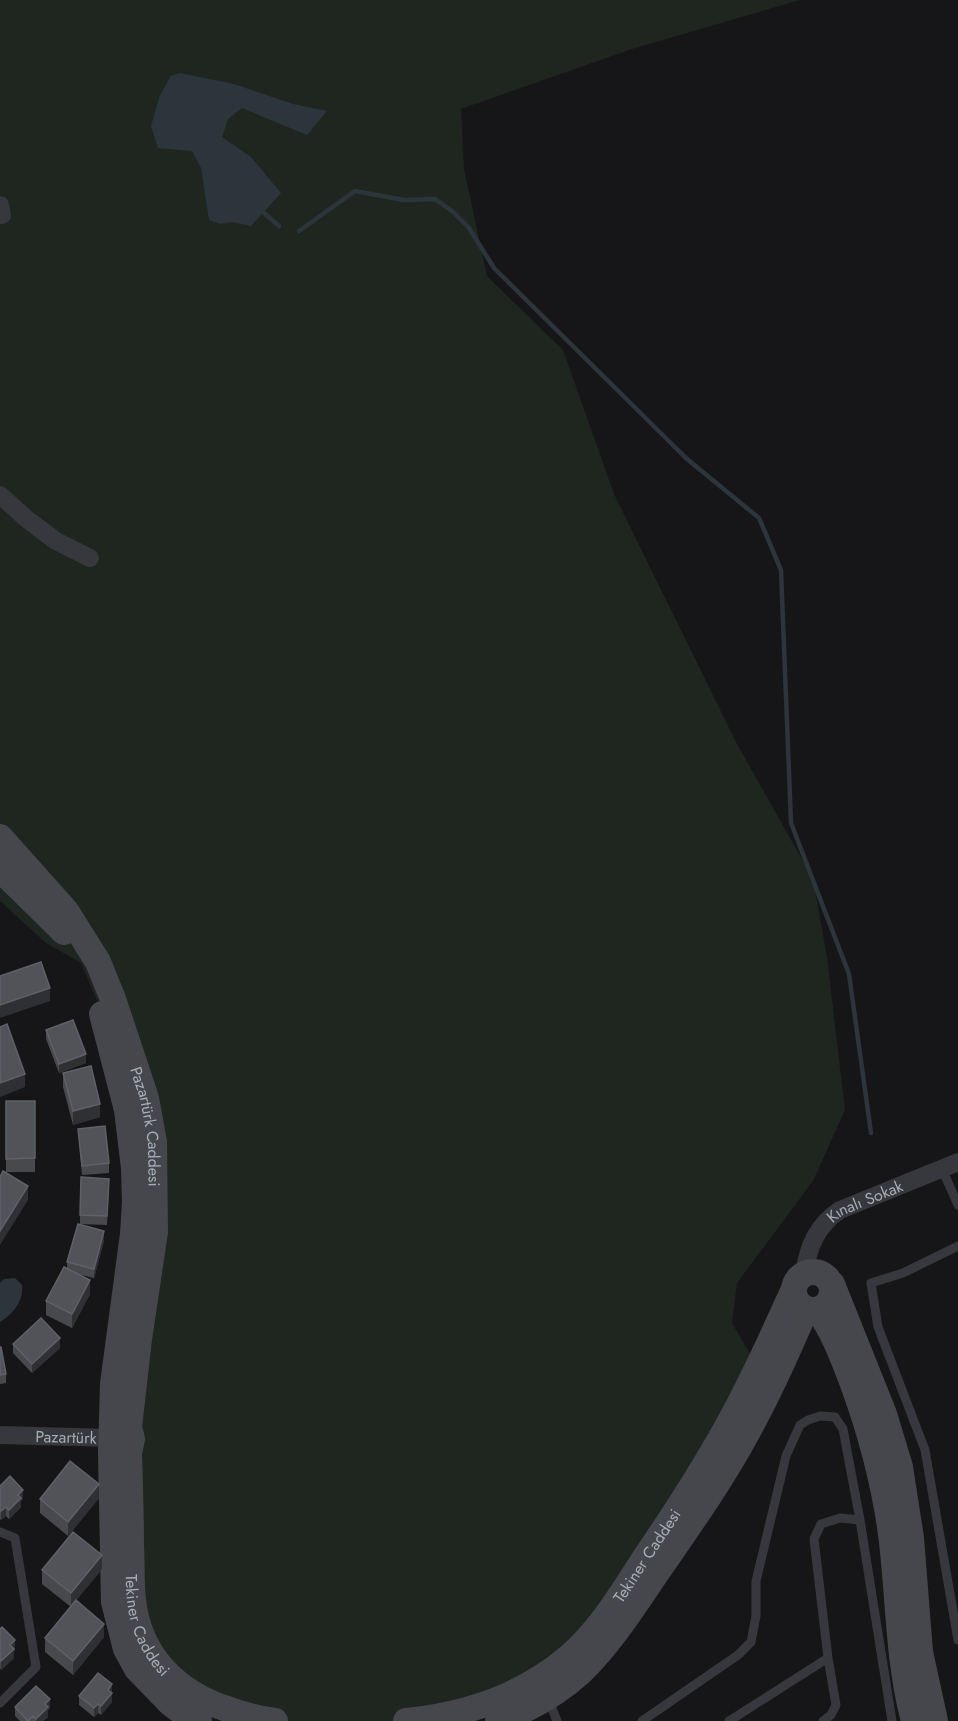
<svg xmlns="http://www.w3.org/2000/svg" width="958" height="1721" viewBox="0 0 958 1721" font-family="Jost,sans-serif">
<style>
.green{fill:#1e261f}
.water{fill:#2c353c}
.lines{fill:none;stroke-linecap:round;stroke-linejoin:round}
.stream{stroke:#2c353c;stroke-width:4.5}
.lane{stroke:#37383d;stroke-width:9}
.street{stroke:#37383d;stroke-width:18}
.secondary{stroke:#45474d;stroke-width:26}
.wall{fill:#47494d}
.shaded-wall{fill:#2f3033}
.building{fill:#525359;stroke:#5f6168;stroke-width:1.5}
.labels{text-anchor:middle;dominant-baseline:central;stroke-width:5;stroke-linejoin:round;paint-order:stroke}
.street-label{font-size:16px;fill:#a8adb8;stroke:#111113}
</style>
<rect width="100%" height="100%" fill="#161618"/>
<path class="green" d="M0,0h800l-168,49 -171,60 3,60 23,107 76,74 51,144 122,248 77,137 14,78 18,153 -32,71 -76,102 -5,40 32,55 -165,266 -138,77h-210l-33,-7 -69,-71 -11,-95 -5,-463 -52,-122 -35,-20 -46,-42z"/>
<path class="water" d="M180,73l54,11 59,20 34,7 -20,24 -65,-27 -14,11 -6,18 29,20 30,36 -30,33 -19,-4 -12,2 -11,-4 -8,-52 -9,-17 -34,-3 -7,-22 9,-31 11,-19z
M15,1278l7,7c2,16 -9,29 -22,37v-39l4,-4z"/>
<g class="lines">
<path class="stream" d="M263,212l16,14
M299,231l56,-40 49,9 31,-1 17,12 17,17 25,40 193,191 72,59 22,52 10,253 58,151 22,159"/>
<path class="lane" d="M942,1169l16,36
M958,1246l-55,27 -32,10 7,44 47,123 33,190
M0,1532l15,6 21,129 -36,36
M548,1698l9,23
M642,1721l96,-66 13,-13 5,-26v-35l30,-125 14,-31 8,-5 12,-4 15,1 8,12 17,91 32,201
M729,1721l99,-63
M823,1721l8,-6 5,-10 -8,-47 -14,-119 7,-15 19,-6 20,2"/>
<g class="street">
<path d="M0,205l2,10h-2"/>
<path d="M0,495l28,25 28,21 34,17"/>
<path id="s1" d="M804,1274c4,-27 13,-49 36,-64l118,-48"/>
<path id="s2" d="M0,1435l112,3"/>
</g>
<g class="secondary">
<path id="s3" d="M0,837l66,74 32,51 15,37 33,99 8,44 1,90 -16,107 -10,88 3,12 -3,14c1,31 2,61 2,92 1,18 0,37 2,55 6,57 45,94 97,110 14,5 29,9 45,11"/>
<path d="M0,869l64,63"/>
<path d="M102,1014l25,96 7,58 1,34 -2,32 -20,150 -2,69 3,149 12,47 11,20 33,34 16,12 13,6"/>
<circle cx="813" cy="1291" r="19"/>
<path d="M832,1284l52,130 16,53 11,71 9,114 15,69"/>
<path d="M818,1310c16,23 25,48 35,74 21,58 36,116 41,178 5,53 6,107 20,159"/>
<path id="s4" d="M406,1721c60,-6 117,-25 163,-64 31,-27 53,-64 75,-98 32,-47 64,-96 91,-147 22,-40 40,-82 59,-123"/>
<path d="M498,1721c30,-11 59,-27 82,-48 31,-30 54,-67 78,-102 31,-45 63,-90 89,-138 22,-39 41,-82 59,-124"/>
</g>
</g>
<path class="wall" d="M46,1030l40,33 -27,10 -13,-34z
M63,1073l37,44 -27,8 -10,-38z
M6,1101h29v71h-29z
M78,1129l31,34v10l-27,2z
M109,1188l-2,37 -27,-1v-9z
M104,1241l-10,37 -17,-4 13,20 -18,34 -26,-13v-14l21,-32v-7z
M13,1344l47,4 -28,25 -19,-20z
M0,1347l6,27v9l-6,1z
M0,1486l23,13 -2,2v6l-12,12 -3,-3 -5,4 -1,-1z
M99,1498l-31,38 -28,-23v-14z
M102,1569l-26,31 28,37 -31,38 -28,-23v-14l26,-31 -29,-23v-14z
M0,1629l15,21 -1,1v7l-13,12 -1,-2z
M112,1694v8l-11,13 -3,-2 -4,4 -15,-12v-9z
M15,1707l35,1 -2,2v7l-5,4h-23l-5,-5z"/>
<path class="shaded-wall" d="M50,988v13l-50,17v-13z
M86,1054v9l-27,10v-9z
M25,1074v13l-25,10v-14z
M100,1104v13l-27,8v-14z
M28,1186v14l-28,45v-14z
M104,1231v10l-10,37v-9z
M90,1280v14l-18,34v-14z
M60,1338v10l-28,25v-9z
M99,1484v14l-31,38v-14z
M23,1490v9l-2,2v6l-12,12v-9l9,-15z
M6,1507v9l-5,4v-9z
M102,1555v14l-31,38v-14z
M104,1624v13l-31,38v-14z
M15,1640v10l-1,1v7l-13,12v-9l9,-16z
M112,1684v18l-11,13v-9l7,-16z
M50,1699v9l-2,2v7l-5,4h-7v-2l9,-15z
M98,1704v9l-4,4v-9z"/>
<path class="building" d="M41,962l9,26 -50,17v-29z
M73,1020l13,34 -27,10 -13,-34z
M7,1024l18,50 -25,9v-56z
M91,1066l9,38 -27,7 -10,-38z
M6,1101h29v57l-29,1z
M105,1126l4,37 -27,3 -4,-37z
M3,1171l25,15 -28,45v-54z
M81,1177l28,2 -2,37 -27,-1z
M78,1224l26,7 -10,38 -27,-7z
M64,1267l26,13 -18,34 -26,-13z
M41,1318l19,20 -28,26 -19,-20z
M0,1347h1l5,27 -6,1z
M70,1461l29,23 -31,38 -28,-23z
M10,1476l13,14 -5,5 3,3 -12,12 -3,-3 -5,4 -1,-1v-24z
M73,1532l29,23 -31,38 -29,-23z
M76,1600l28,24 -31,37 -28,-23z
M2,1627l13,13 -5,5 4,4 -13,12 -1,-2v-30z
M98,1673l14,11 -4,6 4,3 -11,13 -3,-2 -4,4 -15,-12z
M36,1686l14,13 -5,5 3,3 -12,12 -3,-3 -5,5 -13,-14z"/>
<g class="labels">
<g class="street-label">
<text stroke="none"><textPath href="#s3" startOffset="332">Pazartürk Caddesi</textPath></text>
<text stroke="none"><textPath href="#s1" startOffset="102">Kınalı Sokak</textPath></text>
<text stroke="none"><textPath href="#s2" startOffset="66">Pazartürk</textPath></text>
<text stroke="none"><textPath href="#s4" startOffset="306">Tekiner Caddesi</textPath></text>
<text stroke="none"><textPath href="#s3" startOffset="837">Tekiner Caddesi</textPath></text>
</g>
</g>
</svg>
